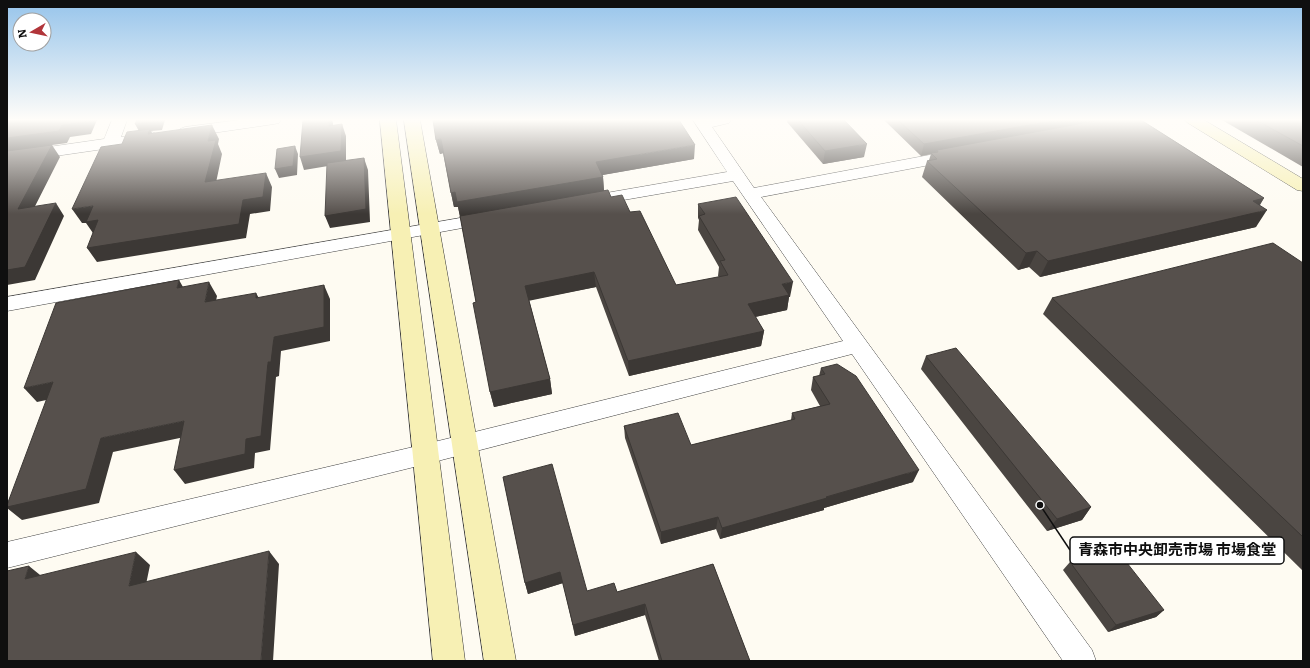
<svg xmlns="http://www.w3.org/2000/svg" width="1310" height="668" viewBox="0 0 1310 668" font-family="Literata,'Noto Sans JP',serif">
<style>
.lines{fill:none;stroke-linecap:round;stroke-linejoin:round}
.street-casing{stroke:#424242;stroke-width:1}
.secondary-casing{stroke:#313131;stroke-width:1}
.street{fill:#fff;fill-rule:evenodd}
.secondary{fill:#f7f0b4;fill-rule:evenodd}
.wall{fill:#4a4541}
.shaded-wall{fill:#3c3835}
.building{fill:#56504c;stroke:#3c3835}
.leader{fill:none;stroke:#0f0f0f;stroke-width:1.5}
.callout-dot{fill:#0f0f0f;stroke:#fff;stroke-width:1.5}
.callout{fill:#fff;stroke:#0f0f0f;stroke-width:1.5}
.callout-label{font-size:15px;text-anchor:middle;font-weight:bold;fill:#0f0f0f}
</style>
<rect width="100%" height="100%" fill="#fefbf2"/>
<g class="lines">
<g class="street-casing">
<path id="street" d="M112,120h15l-6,17 31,-5 5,2 3,3 -3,3 -5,2 -145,21v-10l97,-14z
M239,120h42l-2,3 -5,1 -89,13 -5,-2 -3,-3 3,-3 5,-2z
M693,120h38l-2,3 -17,4 42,61 202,-38 6,2 2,3 -2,3 -6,2 -195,37 331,453 4,11h-33l-211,-307 -426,110 -419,104v-26l419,-98 417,-103 -110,-160 -150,26 -6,-1 -3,-4 3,-4 6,-1 144,-25z
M489,213l6,1 3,4 -3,4 -488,89v-14z"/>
</g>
<g class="secondary-casing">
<path id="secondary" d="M380,120h16l69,541h-32z
M404,120h16l96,541h-32z
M1185,120h19l99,59v12l-6,-1 -109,-67z"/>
</g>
<use href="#street" class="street"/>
<use href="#secondary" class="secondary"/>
</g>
<path class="wall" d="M787,120h57l20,37 -41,7 -36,-42z
M884,120h257l123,78 -4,7 -4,22 -216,50 -11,-10 -11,3 -96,-93 5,-16 2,-1 2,-6 -10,2z
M1222,120h81v47z
M436,140l258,19 -92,16 1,2 1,14 26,21 46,73 43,-8 -1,-1 1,-9 -21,-37 1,-10 -1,-2v-14l92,93h-1l-2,13 -32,7 9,14 -3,15 -132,30 -33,-89 -67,13 21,79 2,15 -58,13 -4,-15 -14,-90 -16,-86 -2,-9h-4l-3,-14 -8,-40 -3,1z
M1303,263v308l-260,-257 9,-16z
M926,356l165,151 -9,13 -35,11 -126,-162z
M821,368l92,114 -89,26v2l-104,29 -4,-10 -55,15 -36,-106 -1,-12 67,19 100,-25 1,-7 28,-7 -9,-16 2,-13 6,-1z
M503,477l84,114 30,1 96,-28 37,97h-91l-14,-46 -70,21 -12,-53 -35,11 -3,-11z
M1070,562l94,48 -8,7 -48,15 -45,-62z"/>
<path class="shaded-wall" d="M84,120h13l-6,14 -21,3 -3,6 -15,2 8,12 -33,65 -9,-13 -11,-57v-14l55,-13z
M158,120h7l-3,10 -11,1 7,12 -18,-10 -5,-9z
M329,120h3l1,3v15l-4,-12z
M1057,120h53l-172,32 -1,-2 -1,3 -15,3 3,-12z
M342,124l4,12v27l-42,7 -4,-13z
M212,125l7,14 -1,5 4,10 -9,43 -8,-15 3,-41z
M441,139l3,14 -4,1 -4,-14z
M867,144l-3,13 -41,7 2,-13z
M695,145l-1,14 -97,17 -1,-14z
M295,146l3,8 -1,21 -18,3 -4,-9z
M364,158l4,12 2,52 -40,6 -5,-12z
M266,173l6,14 -2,24 -20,3 -4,24 -149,24 -10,-14z
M603,177l1,15 -144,25 -2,-10h-4l-3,-14z
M1264,198l-10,15 13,-3 -11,17 -216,50 8,-16 205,-60z
M56,203l8,13 -29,64 -28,5v-15z
M93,206l9,14 -7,16 -9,-13h-4l-10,-14z
M1037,251l-8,16 -11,3 8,-17z
M594,272l2,15 -68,14 -3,-15z
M179,280l8,14 -10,-6z
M209,282l8,14 -4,20 -8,-14z
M793,282l-3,15h-1l-2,13 -41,9 2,-15 34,-20z
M324,285l6,14v42l-49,10 -2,25 -3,1 -6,73 -15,3 -1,15 -69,16 -11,-14 72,-31 22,-77 6,-25z
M256,293l8,14 -8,-9z
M764,331l-3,15 -132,30 -1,-15z
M550,379l2,15 -58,13 -4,-15z
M53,382l12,14 -28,6 -13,-14z
M184,421l10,14 -81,17 -14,51 -77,17 -15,-12v-1l94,-69z
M919,470l-6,12 -89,26v2l-104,29 2,-11z
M1091,507l-9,13 -35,11 10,-12z
M718,517l-2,12 -55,15v-12z
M269,551l10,13 -6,97h-12z
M136,552l14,13 -7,34 -14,-13z
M29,566l16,13h-20z
M560,572l3,11 -35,11 -3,-11z
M645,604v11l-70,21 -2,-11z
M1164,610l-8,7 -48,15 8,-7z"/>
<path class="building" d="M7,120h77v2l-22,3 -3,6 -52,7z
M137,120h21v1l-23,3z
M303,120h26v6l13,-2 -1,27 -41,6z
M433,120h246l16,25 -99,17 7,15 -146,25 -2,-10 -4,1 -10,-54 -5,1z
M798,120h46l23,24 -42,7z
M898,120h159l-133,24z
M1100,120h41l123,78 -11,3 14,9 -219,51 -11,-10 -11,2 -99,-92 10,-2 -6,-6 7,-1 -1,-2z
M1256,120h47v26z
M212,125l-4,16 8,-1 -11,42 61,-9 -3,24 -20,3 -4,24 -152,24 11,-28 -12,2 7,-16 -21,3 29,-62 21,-3 5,-12 23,-3 -2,5z
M52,145l-34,64 38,-6 -31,64 -18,3v-119z
M295,146l-2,20 -18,3 2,-20z
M364,158l2,51 -41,7 2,-53z
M608,190l3,7 11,-2 8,17 10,-1 36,74 52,-10 -8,-14 5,-1 -26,-44 6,-2 -7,-10 38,-7 57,85 -11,2 7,11 -41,9 16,27 -136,30 -34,-89 -69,14 25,93 -60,13 -17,-89 3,-1 -16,-86z
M1273,243l30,20v274l-251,-239z
M179,280l-2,8 32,-6 -4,20 51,-9v5l68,-13v42l-50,10 -3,25h-3l-7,74 -15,3 -1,15 -71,16 10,-49 -83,17 -15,51 -79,18v-2l46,-123 -29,6 32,-85z
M956,348l135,159 -34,12 -131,-163z
M837,364l19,12 63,94 -93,27 1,1 -105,30 -4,-11 -57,15 -37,-106 54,-13 13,32 104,-26 -3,-6 38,-9 -17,-27 12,-3 -4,-6z
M552,464l35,127 27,-8 3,9 96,-28 37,97h-88l-17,-57 -72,21 -13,-53 -35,11 -22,-106z
M1116,549l48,61 -48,15 -46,-63z
M269,551l-8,110h-254v-90l22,-5 -4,13 111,-27 -7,34z"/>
<linearGradient id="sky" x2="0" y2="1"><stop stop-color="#96c4eb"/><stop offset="0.56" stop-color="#fffdf9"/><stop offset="1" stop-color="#fffdf9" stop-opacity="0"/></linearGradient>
<rect width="1310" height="214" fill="url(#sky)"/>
<path class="leader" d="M1040 505L1070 550"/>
<circle class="callout-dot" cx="1040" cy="505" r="4"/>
<rect class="callout" x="1070" y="537" width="214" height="27" rx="4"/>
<g class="callout-label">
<text x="1177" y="555">青森市中央卸売市場 市場食堂</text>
</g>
<rect width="1310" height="668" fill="none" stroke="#0f0f0f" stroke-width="16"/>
<g transform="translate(32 32) rotate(261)"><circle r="19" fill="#ffffff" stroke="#9f9f9f"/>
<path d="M0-3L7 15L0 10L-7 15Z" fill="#b1353a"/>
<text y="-6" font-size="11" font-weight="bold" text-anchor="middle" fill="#0f0f0f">N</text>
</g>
</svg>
